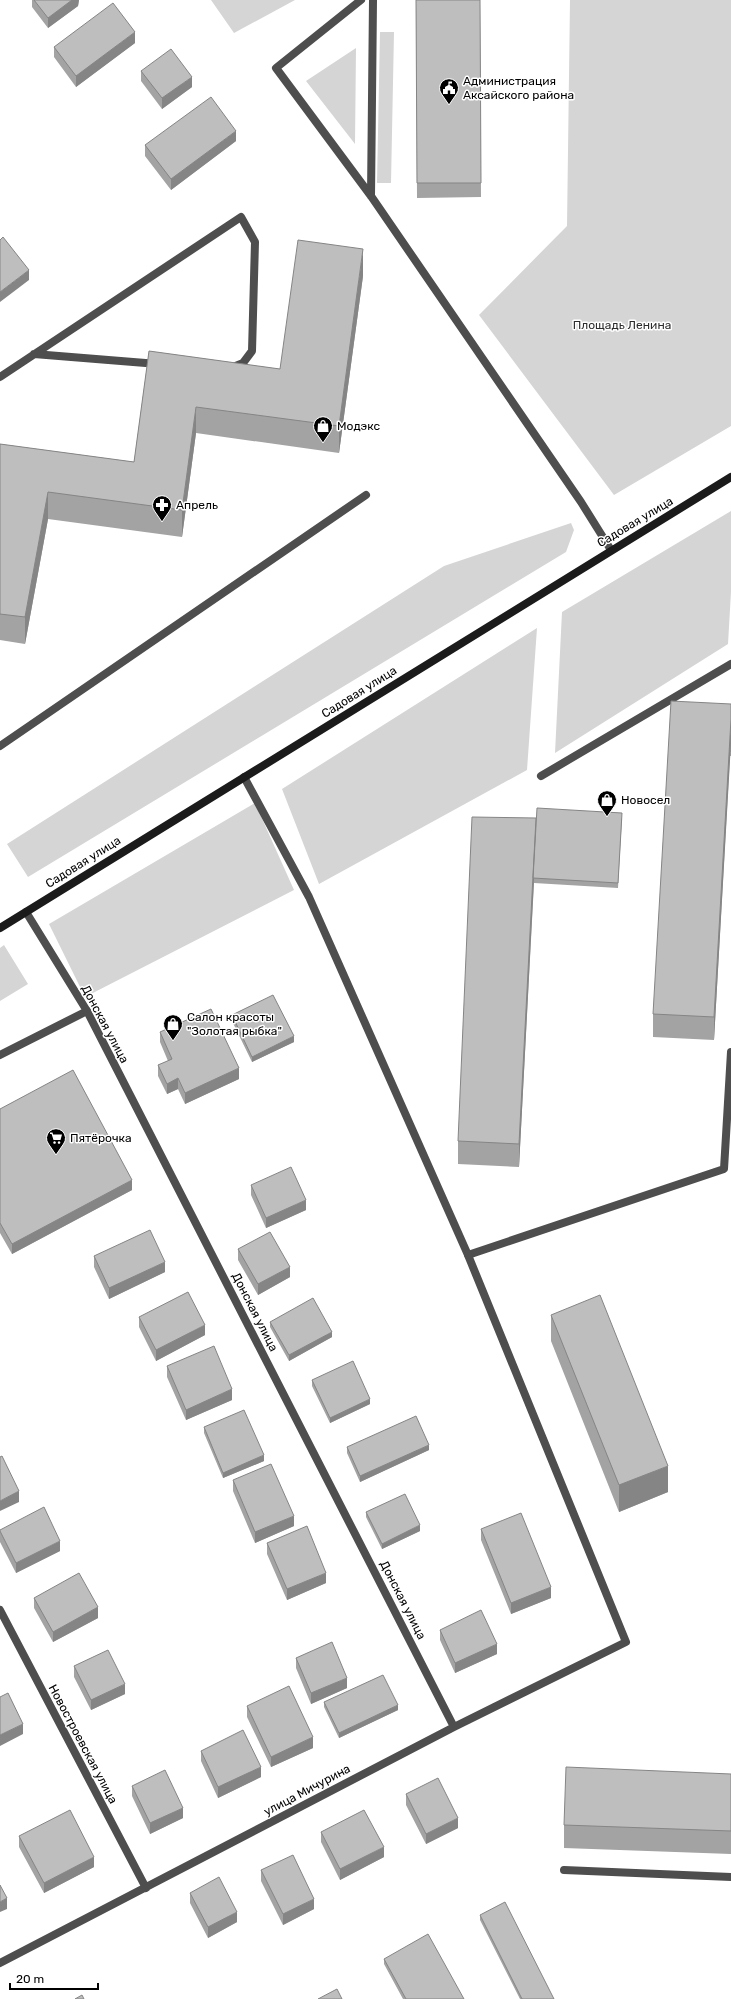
<svg xmlns="http://www.w3.org/2000/svg" width="731" height="1999" viewBox="0 0 731 1999" font-family="Rubik,sans-serif">
<style>
.green{fill:#d5d5d5}
.lines{fill:none;stroke-linecap:round;stroke-linejoin:round}
.lane{stroke:#4e4e4e;stroke-width:8}
.street{stroke:#4e4e4e;stroke-width:8}
.secondary{stroke:#1b1b1b;stroke-width:8}
.wall{fill:#a3a3a3}
.shaded-wall{fill:#858585}
.building{fill:#bebebe;stroke:#858585}
.labels{text-anchor:middle;dominant-baseline:central;stroke-width:3;stroke-linejoin:round;paint-order:stroke}
.poi-label{font-size:12px;fill:#000;stroke:#fff;text-anchor:start}
.park-label{font-size:12px;fill:#2c2c2c;stroke:#fff}
.street-label{font-size:12px;fill:#000;stroke:#fff}
</style>
<rect width="100%" height="100%" fill="#fff"/>
<path class="green" d="M211,0h84l-61,33z
M570,0h161v426l-117,69 -135,-180 88,-89z
M380,32h14l-3,151h-14z
M356,48l-1,96 -49,-63z
M731,511v81l-3,52 -173,109 7,-141z
M571,523l3,7 -8,22 -538,325 -21,-33 437,-278z
M537,628l-10,142 -208,114 -37,-95z
M255,803l39,87 -209,107 -36,-73z
M4,945l24,39 -28,17v-53z"/>
<g class="lines">
<path class="lane" d="M361,0l-85,68 95,128 210,306 30,48
M371,196l2,-196
M34,354l124,10
M0,377l241,-160 14,25 -3,109 -9,12 -10,4
M0,746l366,-251
M541,776l190,-112
M0,1055l87,-44
M468,1255l256,-86 7,-117
M564,1870l167,7"/>
<path class="street" d="M26,912l61,99 367,716
M0,1610l146,278
M0,1963l454,-236 172,-85 -158,-387 -159,-358 -65,-120"/>
<path class="secondary" d="M0,928l731,-451"/>
</g>
<path class="wall" d="M32,0h47l-1,6 -30,22 -16,-21z
M416,0h64l1,197 -64,1z
M135,43l-59,44 -22,-30v-10z
M141,71l51,16 -30,22 -21,-28z
M236,141l-65,49 -26,-34v-11z
M363,276l-24,177 -143,-20 -14,104 -134,-18 -23,125 -25,-4v-196l134,18 15,-111 131,18z
M731,704v52h-1l-16,284 -61,-3v-23z
M622,818l-4,70 -84,-5 -15,284 -61,-3v-23l78,-306z
M232,1015l62,27 -42,20 -20,-41z
M160,1032l79,47 -54,25 -7,-15 -11,5 -9,-18v-11l10,-4 -8,-19z
M0,1109l132,81 -120,64 -12,-21z
M251,1185l55,25 -40,18 -15,-33z
M238,1249l52,28 -32,18 -20,-35z
M94,1256l71,16 -56,27 -15,-32z
M551,1315l117,177 -49,20 -68,-171z
M139,1317l66,18 -49,26 -17,-34z
M270,1322l62,15 -43,24 -19,-34z
M167,1366l65,34 -46,20 -19,-43z
M312,1380l58,24 -40,19 -18,-37z
M204,1427l60,34 -41,17 -19,-45z
M347,1447l82,3 -69,32 -13,-29z
M233,1480l61,46 -39,17 -22,-52z
M366,1512l54,19 -38,18 -16,-32z
M481,1529l70,69 -40,16 -30,-74z
M0,1530l60,21 -44,22 -16,-31z
M267,1543l59,40 -39,17 -20,-46z
M34,1598l64,20 -45,24 -19,-34z
M440,1630l57,24 -42,19 -15,-33z
M296,1658l51,30 -36,16 -15,-36z
M74,1666l51,28 -34,16 -17,-33z
M324,1702l74,8 -59,28 -15,-31z
M247,1706l66,42 -42,19 -24,-50z
M201,1751l60,26 -43,21 -17,-37z
M731,1774v80l-167,-6v-23z
M132,1786l51,32 -33,16 -18,-38z
M406,1794l52,34 -32,16 -20,-39z
M321,1832l63,25 -44,23 -19,-38z
M19,1836l75,31 -50,26 -25,-46z
M261,1870l53,39 -31,16 -22,-44z
M190,1893l47,29 -29,16 -18,-35z
M480,1915l74,84h-34l-40,-79z
M384,1959l80,40h-61l-19,-35z"/>
<path class="shaded-wall" d="M72,0h7l-1,6 -30,22v-10z
M135,32v11l-59,44v-11z
M192,77v10l-30,22v-11z
M236,131v10l-65,49v-11z
M363,249v27l-24,177v-27z
M29,270v10l-29,22v-10z
M196,407v26l-14,104v-27z
M48,492v27l-23,125v-27z
M731,719v24l-17,297v-23z
M536,818v23l-17,326v-23z
M294,1036v6l-42,20v-5z
M239,1068v11l-54,25v-11z
M178,1078v11l-11,5v-10z
M132,1180v10l-120,64v-10z
M306,1200v10l-40,18v-10z
M165,1262v10l-56,27v-11z
M290,1267v10l-32,18v-11z
M205,1325v10l-49,26v-11z
M332,1332v5l-43,24v-6z
M232,1389v11l-46,20v-10z
M370,1399v5l-40,19v-5z
M429,1445v5l-69,32v-6z
M264,1455v6l-41,17v-5z
M668,1466v26l-49,20v-27z
M19,1491v11l-19,9v-10z
M294,1516v10l-39,17v-11z
M420,1525v6l-38,18v-5z
M60,1541v10l-44,22v-10z
M326,1573v10l-39,17v-11z
M551,1587v11l-40,16v-11z
M98,1607v11l-45,24v-10z
M497,1644v10l-42,19v-10z
M347,1678v10l-36,16v-11z
M125,1684v10l-34,16v-10z
M398,1705v5l-59,28v-5z
M23,1724v10l-23,12v-11z
M313,1737v11l-42,19v-10z
M261,1767v10l-43,21v-11z
M183,1808v10l-33,16v-11z
M458,1818v10l-32,16v-10z
M384,1847v10l-44,23v-11z
M94,1857v10l-50,26v-10z
M7,1898v11l-7,3v-10z
M314,1899v10l-31,16v-11z
M237,1912v10l-29,16v-11z"/>
<path class="building" d="M34,0h38l-24,18z
M416,0h64l1,183h-64z
M113,3l22,29 -59,44 -22,-29z
M171,49l21,28 -30,21 -21,-27z
M211,97l25,34 -65,48 -26,-34z
M3,237l26,33 -29,22v-52z
M298,240l65,9 -24,177 -143,-19 -14,103 -134,-18 -23,125 -25,-3v-170l134,18 15,-111 131,18z
M671,701l60,3v15l-17,298 -61,-3z
M731,735v16h-1z
M537,808l85,5 -4,70 -85,-5z
M472,817l64,1 -17,326 -61,-3z
M273,995l21,41 -42,21 -20,-42z
M211,1009l28,59 -54,25 -7,-15 -11,6 -9,-19 14,-6 -12,-27z
M73,1070l59,110 -120,64 -12,-21v-114z
M291,1167l15,33 -40,18 -15,-33z
M150,1230l15,32 -56,26 -15,-32z
M270,1232l20,35 -32,17 -20,-35z
M188,1292l17,33 -49,25 -17,-33z
M600,1295l68,171 -49,19 -68,-170z
M313,1298l19,34 -43,23 -19,-33z
M214,1346l18,43 -46,21 -19,-44z
M353,1361l17,38 -40,19 -18,-38z
M244,1410l20,45 -41,18 -19,-46z
M416,1416l13,29 -69,31 -13,-29z
M2,1456l17,35 -19,10v-44z
M271,1464l23,52 -39,16 -22,-52z
M405,1494l15,31 -38,19 -16,-32z
M44,1507l16,34 -44,22 -16,-32v-1z
M521,1513l30,74 -40,16 -30,-74z
M307,1526l19,47 -39,16 -20,-46z
M79,1573l19,34 -45,25 -19,-34z
M481,1610l16,34 -42,19 -15,-33z
M332,1642l15,36 -36,15 -15,-35z
M108,1650l17,34 -34,16 -17,-34z
M383,1675l15,30 -59,28 -15,-31z
M289,1686l24,51 -42,20 -24,-51z
M8,1693l15,31 -23,11v-38z
M243,1730l18,37 -43,20 -17,-36z
M566,1767l165,7v57l-167,-6z
M165,1770l18,38 -33,15 -18,-37z
M438,1778l20,40 -32,16 -20,-40z
M70,1810l24,47 -50,26 -25,-47z
M364,1810l20,37 -44,22 -19,-37z
M293,1855l21,44 -31,15 -22,-44z
M219,1877l18,35 -29,15 -18,-34z
M0,1885l7,13 -7,4z
M505,1902l49,97h-32l-42,-84z
M428,1934l36,65h-58l-22,-40z
M337,1989l5,10h-24z
M82,1995l2,4h-9z"/>
<defs>
<g id="civic-pin" transform="scale(1)"><path d="M0 17L-7.5 6A9.5 9.5 0 1 1 7.5 6Z" fill="#000" stroke="#fff"/><path d="M-.6-6.5H3V-4.5H.6V-3L4-1V1h2V6H-6V1h2V-1L-.6-3ZM-1.2 2.5V6h2.4V2.5Z" fill="#fff"/></g>
<g id="shop-pin" transform="scale(1)"><path d="M0 17L-7.5 6A9.5 9.5 0 1 1 7.5 6Z" fill="#000" stroke="#fff"/><path d="M-5-2.5h2.3a2.7 3.5 0 0 1 5.4 0H5L5.5 6h-11ZM-1.5-2.5h3a1.5 2.3 0 0 0-3 0Z" fill="#fff"/></g>
<g id="pharmacy-pin" transform="scale(1)"><path d="M0 17L-7.5 6A9.5 9.5 0 1 1 7.5 6Z" fill="#000" stroke="#fff"/><path d="M-2-6h4v4h4v4h-4v4h-4v-4h-4v-4h4Z" fill="#fff"/></g>
<g id="supermarket-pin" transform="scale(1)"><path d="M0 17L-7.5 6A9.5 9.5 0 1 1 7.5 6Z" fill="#000" stroke="#fff"/><path d="M-6-5.5h2.5l.6 2H6L4.5 2H-2.5L-4.4-4H-6ZM-1.5 3.2a1.3 1.3 0 1 0 .1 0ZM3 3.2a1.3 1.3 0 1 0 .1 0Z" fill="#fff"/></g>
</defs>
<g fill-rule="evenodd">
<use href="#civic-pin" x="449" y="88"/>
<use href="#shop-pin" x="323" y="426"/>
<use href="#pharmacy-pin" x="162" y="505"/>
<use href="#shop-pin" x="607" y="800"/>
<use href="#shop-pin" x="173" y="1024"/>
<use href="#supermarket-pin" x="56" y="1138"/>
</g>
<g class="labels">
<g class="poi-label">
<text x="463" y="81">Администрация<tspan x="463" dy="14">Аксайского района</tspan></text>
<text x="337" y="426">Модэкс</text>
<text x="176" y="505">Апрель</text>
<text x="621" y="800">Новосел</text>
<text x="187" y="1017">Салон красоты<tspan x="187" dy="14">"Золотая рыбка"</tspan></text>
<text x="70" y="1138">Пятёрочка</text>
</g>
<g class="park-label">
<text x="622" y="325">Площадь Ленина</text>
</g>
<g class="street-label">
<text transform="translate(635 522) rotate(-31)">Садовая улица</text>
<text transform="translate(359 692) rotate(-32)">Садовая улица</text>
<text transform="translate(83 862) rotate(-32)">Садовая улица</text>
<text transform="translate(105 1024) rotate(62)">Донская улица</text>
<text transform="translate(255 1312) rotate(63)">Донская улица</text>
<text transform="translate(403 1600) rotate(63)">Донская улица</text>
<text transform="translate(83 1744) rotate(62)">Новостроевская улица</text>
<text transform="translate(307 1790) rotate(-28)">улица Мичурина</text>
</g>
</g>
<path d="M10 1983v6h88v-6" fill="none" stroke="#000000" stroke-width="2"/>
<text x="16" y="1983" font-size="12" fill="#000000" stroke="#ffffff" stroke-width="3" paint-order="stroke">20 m</text>
</svg>
